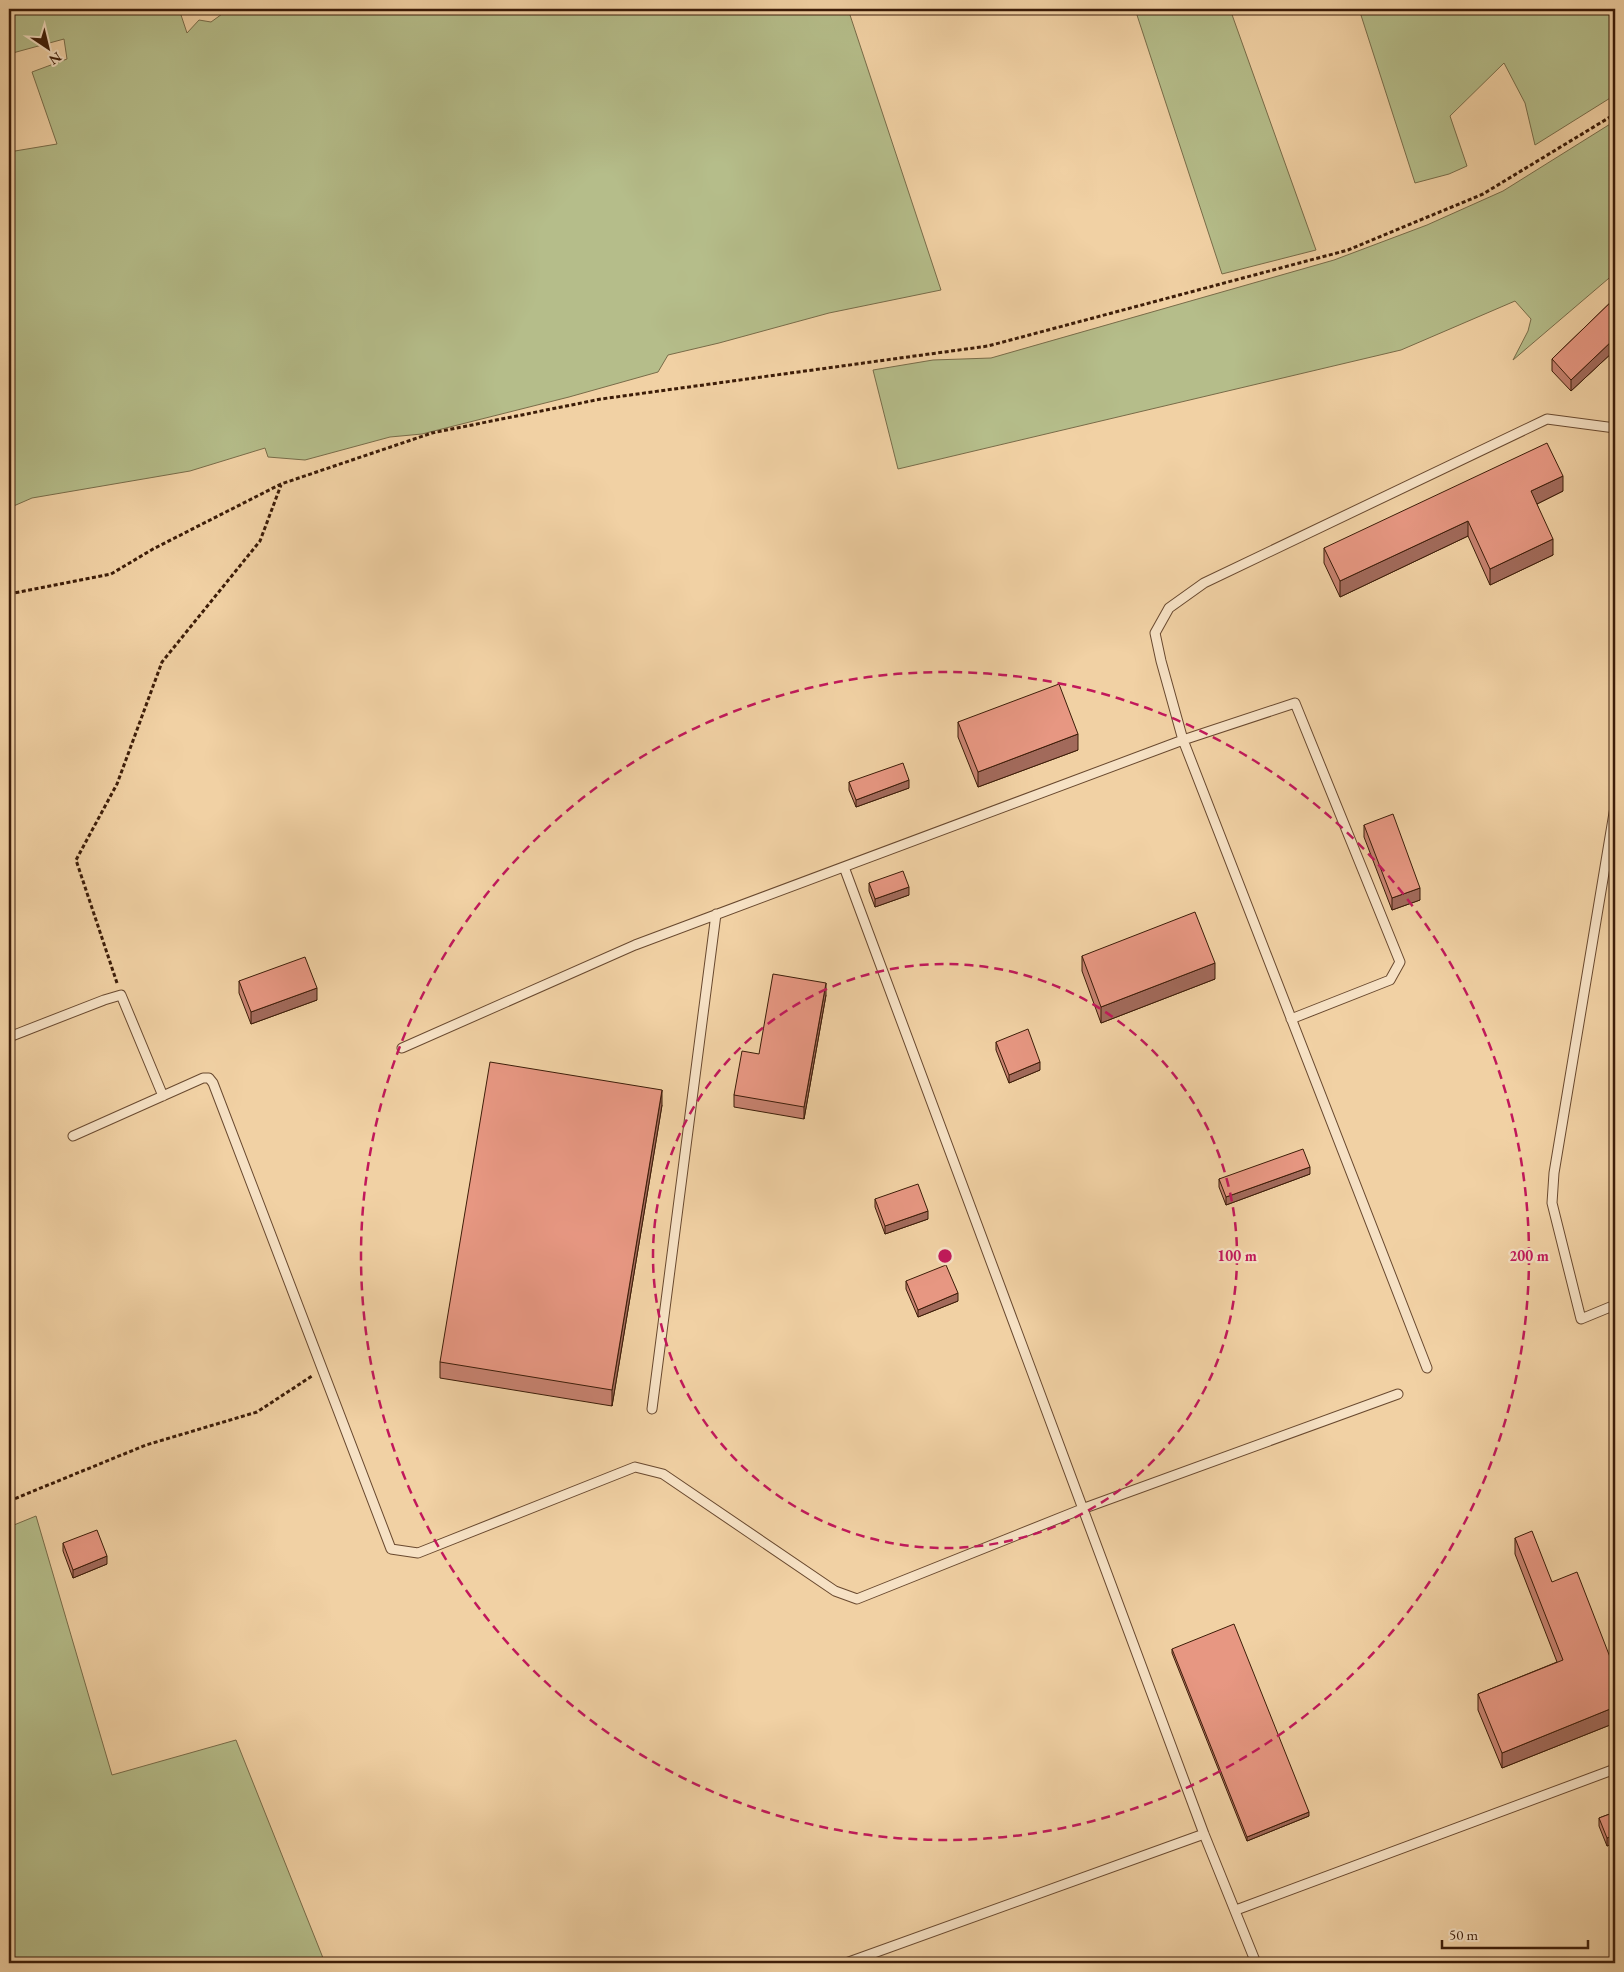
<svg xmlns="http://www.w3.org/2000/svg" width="1624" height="1972" viewBox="0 0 1624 1972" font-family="'EB Garamond',serif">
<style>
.green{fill:#b5bd8a;stroke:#786c49}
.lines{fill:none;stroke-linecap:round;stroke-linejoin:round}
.service-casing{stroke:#69492f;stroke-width:11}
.path{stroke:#3c1c08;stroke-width:3;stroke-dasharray:4 2.5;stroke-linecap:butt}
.service{stroke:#f6e1c4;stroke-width:9}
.wall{fill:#c78270;stroke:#3c1c08}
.shaded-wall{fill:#a26a5b;stroke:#3c1c08}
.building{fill:#e79782;stroke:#3c1c08}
.ring{fill:none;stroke:#c2185b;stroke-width:2.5;stroke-dasharray:9 6}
.centre{fill:#c2185b;stroke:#f6e1c4;stroke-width:2.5}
.ring-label{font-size:15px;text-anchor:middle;font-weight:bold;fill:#c2185b;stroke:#f6e1c4;stroke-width:4.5;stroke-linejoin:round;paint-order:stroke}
</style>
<rect width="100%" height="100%" fill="#f1d1a4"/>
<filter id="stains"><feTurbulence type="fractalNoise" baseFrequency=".004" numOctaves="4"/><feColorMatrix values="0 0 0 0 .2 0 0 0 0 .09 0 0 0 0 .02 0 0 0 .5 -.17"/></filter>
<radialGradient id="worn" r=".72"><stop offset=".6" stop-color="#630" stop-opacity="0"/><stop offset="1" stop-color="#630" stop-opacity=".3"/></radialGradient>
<path class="green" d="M9,9h170l8,24 12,-13 12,2 18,-13 34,3 1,-3h584l93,281 -112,23 -110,30 -51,12 -10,17 -89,25 -147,37 -32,3 -85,23 -37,-3 -3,-9 -75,23 -158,27 -23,10v-356l48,-8 -25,-72 35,-13 -3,-20 -55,15z
M1135,9h95l86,241 -94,24z
M1359,9h256v86l-80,50 -10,-42 -21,-40 -54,53 17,50 -18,8 -34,9z
M1615,121v152l-102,87 15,-29 3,-12 -16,-18 -114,49 -503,119 -25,-99 60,-10 58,-2 343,-98 93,-35 76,-34z
M36,1516l76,259 124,-35 89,223h-316v-436z"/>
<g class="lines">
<g class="service-casing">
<path id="service" d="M1615,807l-61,366 -2,30 29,116 34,-14
M844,867l360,967 52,129
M9,1037l95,-37 17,-5 42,101
M402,1048l233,-103 548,-205 112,-37 105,259 -10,18 -99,39
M73,1136l130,-58h6l4,5 178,466 27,4 217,-86 28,7 172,117 22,8 225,-90 316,-115
M1427,1368l-244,-628 -22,-79 -6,-28 14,-25 35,-25 343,-164 68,9
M652,1409l64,-495
M1236,1910l379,-141
M846,1963l358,-129"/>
</g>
<path class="path" d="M9,594l102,-20 42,-25 128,-65 151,-51 169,-34 387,-53 360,-96 135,-56 132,-80
M117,983l-41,-123 41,-76 45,-122 98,-121 21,-56
M9,1501l137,-56 111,-33 55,-36"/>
<use href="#service" class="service"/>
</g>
<path class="wall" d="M1615,298v52l-44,41 -19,-20v-12z
M1563,491l-26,13 16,51 -63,30 -22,-49 -128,61 -16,-34v-15z
M958,722l120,28 -100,37 -20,-50z
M849,782l60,6 -53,19 -7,-17z
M1364,825l56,75 -28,10 -28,-73z
M869,883l40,12 -34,12 -6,-16z
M1082,956l133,23 -114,44 -19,-52z
M239,981l78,19 -66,24 -12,-31z
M826,995l-22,124 -70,-12v-12l25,-41z
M996,1042l44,28 -31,13 -13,-33z
M662,1105l-50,301 -172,-28v-16z
M1310,1174l-84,31 -7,-18v-8z
M875,1199l53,20 -43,15 -10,-27z
M906,1281l52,20 -40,16 -12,-28z
M1515,1538l37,44 63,88v53l-113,45 -24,-58v-16l79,-32 -42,-108z
M63,1543l44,21 -34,14 -10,-27z
M1172,1649l137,167 -62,25 -75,-188z
M1615,1812v31l-8,3 -8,-20v-8z"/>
<path class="shaded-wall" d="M1615,338v12l-44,41v-11z
M1563,476v15l-32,16v-16z
M1468,521v15l-128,61v-16z
M1553,539v16l-63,30v-16z
M1078,734v16l-100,37v-15z
M909,780v8l-53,19v-7z
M909,887v8l-34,12v-8z
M1420,888v12l-28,10v-12z
M1215,963v16l-114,44v-16z
M826,983v12l-22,124v-12z
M317,988v12l-66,24v-12z
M1040,1062v8l-31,13v-8z
M662,1090v15l-50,301v-16z
M1310,1167v7l-84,31v-8z
M928,1211v8l-43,15v-8z
M958,1293v8l-40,16v-7z
M107,1556v8l-34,14v-8z
M1615,1707v16l-113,45v-15z
M1309,1812v4l-62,25v-4z
M1615,1835v8l-8,3v-8z"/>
<path class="building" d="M1615,298v40l-44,42 -19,-21z
M1547,443l16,33 -32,15 22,48 -63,30 -22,-48 -128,60 -16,-33z
M1059,684l19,50 -100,38 -20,-50z
M903,763l6,17 -53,20 -7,-18z
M1393,814l27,74 -28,10 -28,-73z
M903,871l6,16 -34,12 -6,-16z
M1195,912l20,51 -114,44 -19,-51z
M305,957l12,31 -66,24 -12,-31z
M773,974l53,9 -22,124 -70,-12 8,-44 17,3z
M1028,1029l12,33 -31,13 -13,-33z
M490,1062l172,28 -50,300 -172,-28z
M1303,1149l7,18 -84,30 -7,-18z
M918,1184l10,27 -43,15 -10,-27z
M946,1265l12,28 -40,17 -12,-29z
M97,1530l10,26 -34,14 -10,-27z
M1532,1531l20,51 25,-10 38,98v37l-113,46 -24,-59 85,-34 -48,-122z
M1234,1624l75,188 -62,25 -75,-188z
M1615,1812v23l-8,3 -8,-20z"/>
<g class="ring">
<circle cx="945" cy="1256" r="292"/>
<circle cx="945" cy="1256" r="584"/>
</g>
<circle cx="945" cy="1256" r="8" class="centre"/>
<g class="ring-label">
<text x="1237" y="1261">100 m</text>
<text x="1529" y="1261">200 m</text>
</g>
<rect width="1624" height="1972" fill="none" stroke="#f1d1a4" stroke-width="30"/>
<rect x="10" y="10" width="1604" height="1952" fill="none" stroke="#3c1c08" stroke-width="2.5"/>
<rect x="15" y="15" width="1594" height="1942" fill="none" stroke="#3c1c08"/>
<g transform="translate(48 48) rotate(145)" stroke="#f6e1c4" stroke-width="4" paint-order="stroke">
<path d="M0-4L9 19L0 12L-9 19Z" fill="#3c1c08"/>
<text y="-8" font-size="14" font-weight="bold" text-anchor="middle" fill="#3c1c08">N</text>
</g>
<path d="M1442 1940v8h146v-8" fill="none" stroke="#3c1c08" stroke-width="2.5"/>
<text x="1449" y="1940" font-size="15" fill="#3c1c08" stroke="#f6e1c4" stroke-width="4" paint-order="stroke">50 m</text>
<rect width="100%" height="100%" filter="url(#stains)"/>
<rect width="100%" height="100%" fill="url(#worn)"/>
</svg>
